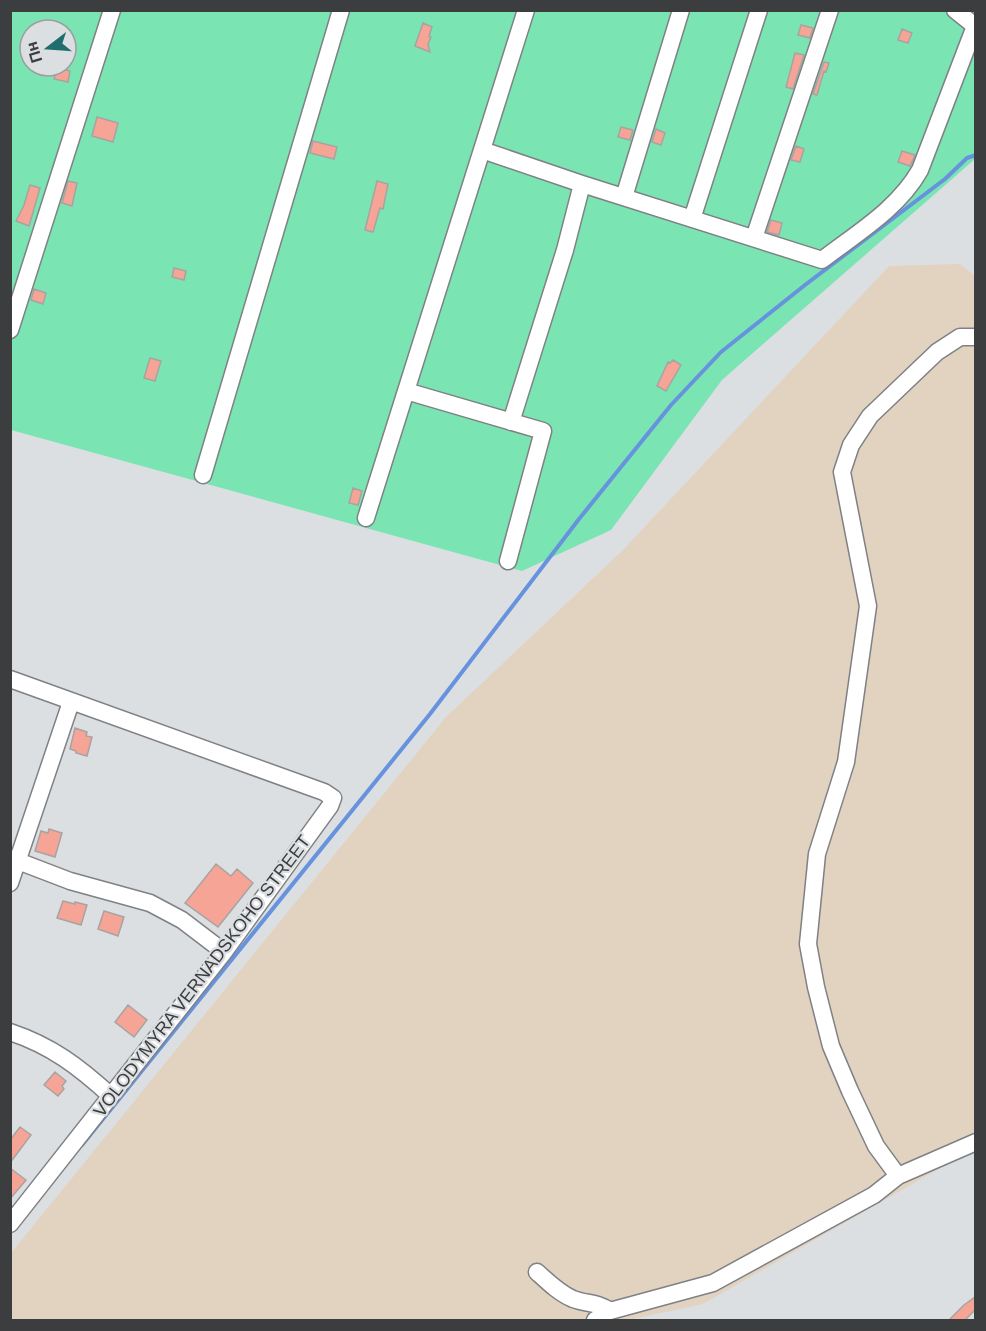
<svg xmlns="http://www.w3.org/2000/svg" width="986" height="1331" viewBox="0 0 986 1331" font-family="Helvetica,sans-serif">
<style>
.industrial{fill:#e2d2c0}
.green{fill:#7ae5b3;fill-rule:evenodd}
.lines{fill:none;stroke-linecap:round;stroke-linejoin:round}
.stream{stroke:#6692de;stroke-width:4}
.building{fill:#f5a495;stroke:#a8a3a2;stroke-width:1.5}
.minor-casing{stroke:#7f8184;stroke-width:19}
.minor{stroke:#fff;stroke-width:16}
.labels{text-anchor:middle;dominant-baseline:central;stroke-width:4.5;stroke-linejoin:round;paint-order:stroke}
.street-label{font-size:18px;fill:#3c3d3e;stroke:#dcdfe2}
</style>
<rect width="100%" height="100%" fill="#dcdfe2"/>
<path class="industrial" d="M960,264l15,12v872l-272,156 -75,16h-617v-67l435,-536 177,-167 266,-284z"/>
<path class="green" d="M10,11h965v148l-253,221 -111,150 -89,41 -511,-141zM30,30h36v36h-36z"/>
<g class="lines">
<path class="stream" d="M82,1145l348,-431 149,-195 92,-114 50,-53 84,-67 140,-106 22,-21 9,-3"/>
</g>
<path class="building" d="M423,23l9,4 -3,9 2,1 -3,7 2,8 -15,-6z
M801,25l12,3 -3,10 -12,-3z
M902,29l10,4 -4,10 -10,-3z
M795,53l9,2 -11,34 -7,-2z
M824,62l5,1 -3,9 -2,-1 -7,24 -4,-1z
M57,68l13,3 -2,11 -14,-3z
M97,117l21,6 -5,19 -21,-6z
M621,127l12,3 -3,10 -12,-3z
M656,129l9,4 -4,12 -9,-3z
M313,141l24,6 -3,12 -24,-6z
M796,146l8,3 -4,13 -9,-2z
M902,151l13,4 -5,11 -12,-4z
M68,181l9,2 -5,23 -10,-3z
M377,181l11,3 -5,25 -3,-1 -7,24 -8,-2z
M30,185l10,3 -11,38 -13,-5 8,-16z
M771,220l11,3 -3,12 -12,-3z
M174,268l12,3 -2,9 -12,-3z
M34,289l12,4 -3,11 -12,-4z
M150,358l11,3 -6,20 -11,-3z
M673,360l8,5 -15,26 -9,-5 11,-24 2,1z
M353,488l9,3 -4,14 -9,-2z
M75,728l12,4 -1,4 6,1 -5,19 -11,-3v-2l-6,-2z
M49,829l13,4 -7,24 -20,-6 6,-20 7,2z
M216,864l15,12 6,-7 16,14 -35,44 -33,-24z
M63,901l12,3v-2l12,3 -6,20 -24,-7z
M104,911l20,6 -6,19 -20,-7z
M128,1005l19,15 -13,17 -19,-15z
M55,1072l11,9 -4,5 2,3 -6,7 -14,-11z
M20,1127l11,8 -21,28v-23z
M10,1168l16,12 -16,19z
M975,1297v13l-10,10h-16l15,-15z"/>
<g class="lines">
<g class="minor-casing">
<path id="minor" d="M482,150l100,34 240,76c35,-27 76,-51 98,-90l55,-144 -20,-16
M624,197l57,-187
M692,219l67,-209
M754,238l76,-228
M10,330l102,-320
M406,391l137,40 -35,130
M511,422l54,-172 17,-66
M203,475l138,-465
M366,518l160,-508
M10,679l314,113 9,6 -3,8 -106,146 -214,272
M10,858l60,23 80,22 32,17 42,32
M10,883l61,-181
M10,1032c42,14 69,35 101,64
M898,1176l-22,-30 -26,-55 -19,-45 -15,-59 -8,-43 9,-90 29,-92 22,-156 -26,-134 9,-27 19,-29 67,-64 23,-15h16
M537,1272c11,10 22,21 36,27 13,5 25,3 37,12
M595,1320l15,-9 103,-28 161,-88 24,-19 78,-34"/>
</g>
<use href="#minor" class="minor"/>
</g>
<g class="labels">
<g class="street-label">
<text transform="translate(202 976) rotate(-53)">VOLODYMYRA VERNADSKOHO STREET</text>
</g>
</g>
<rect width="986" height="1331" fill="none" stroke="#3c3d3e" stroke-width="24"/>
<g transform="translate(48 48) rotate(253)"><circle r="28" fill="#dcdfe2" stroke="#9c9ea0" stroke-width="1.5"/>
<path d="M0-4.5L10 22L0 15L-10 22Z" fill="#216d6e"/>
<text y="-9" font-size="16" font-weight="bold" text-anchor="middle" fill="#3c3d3e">Пн</text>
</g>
</svg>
